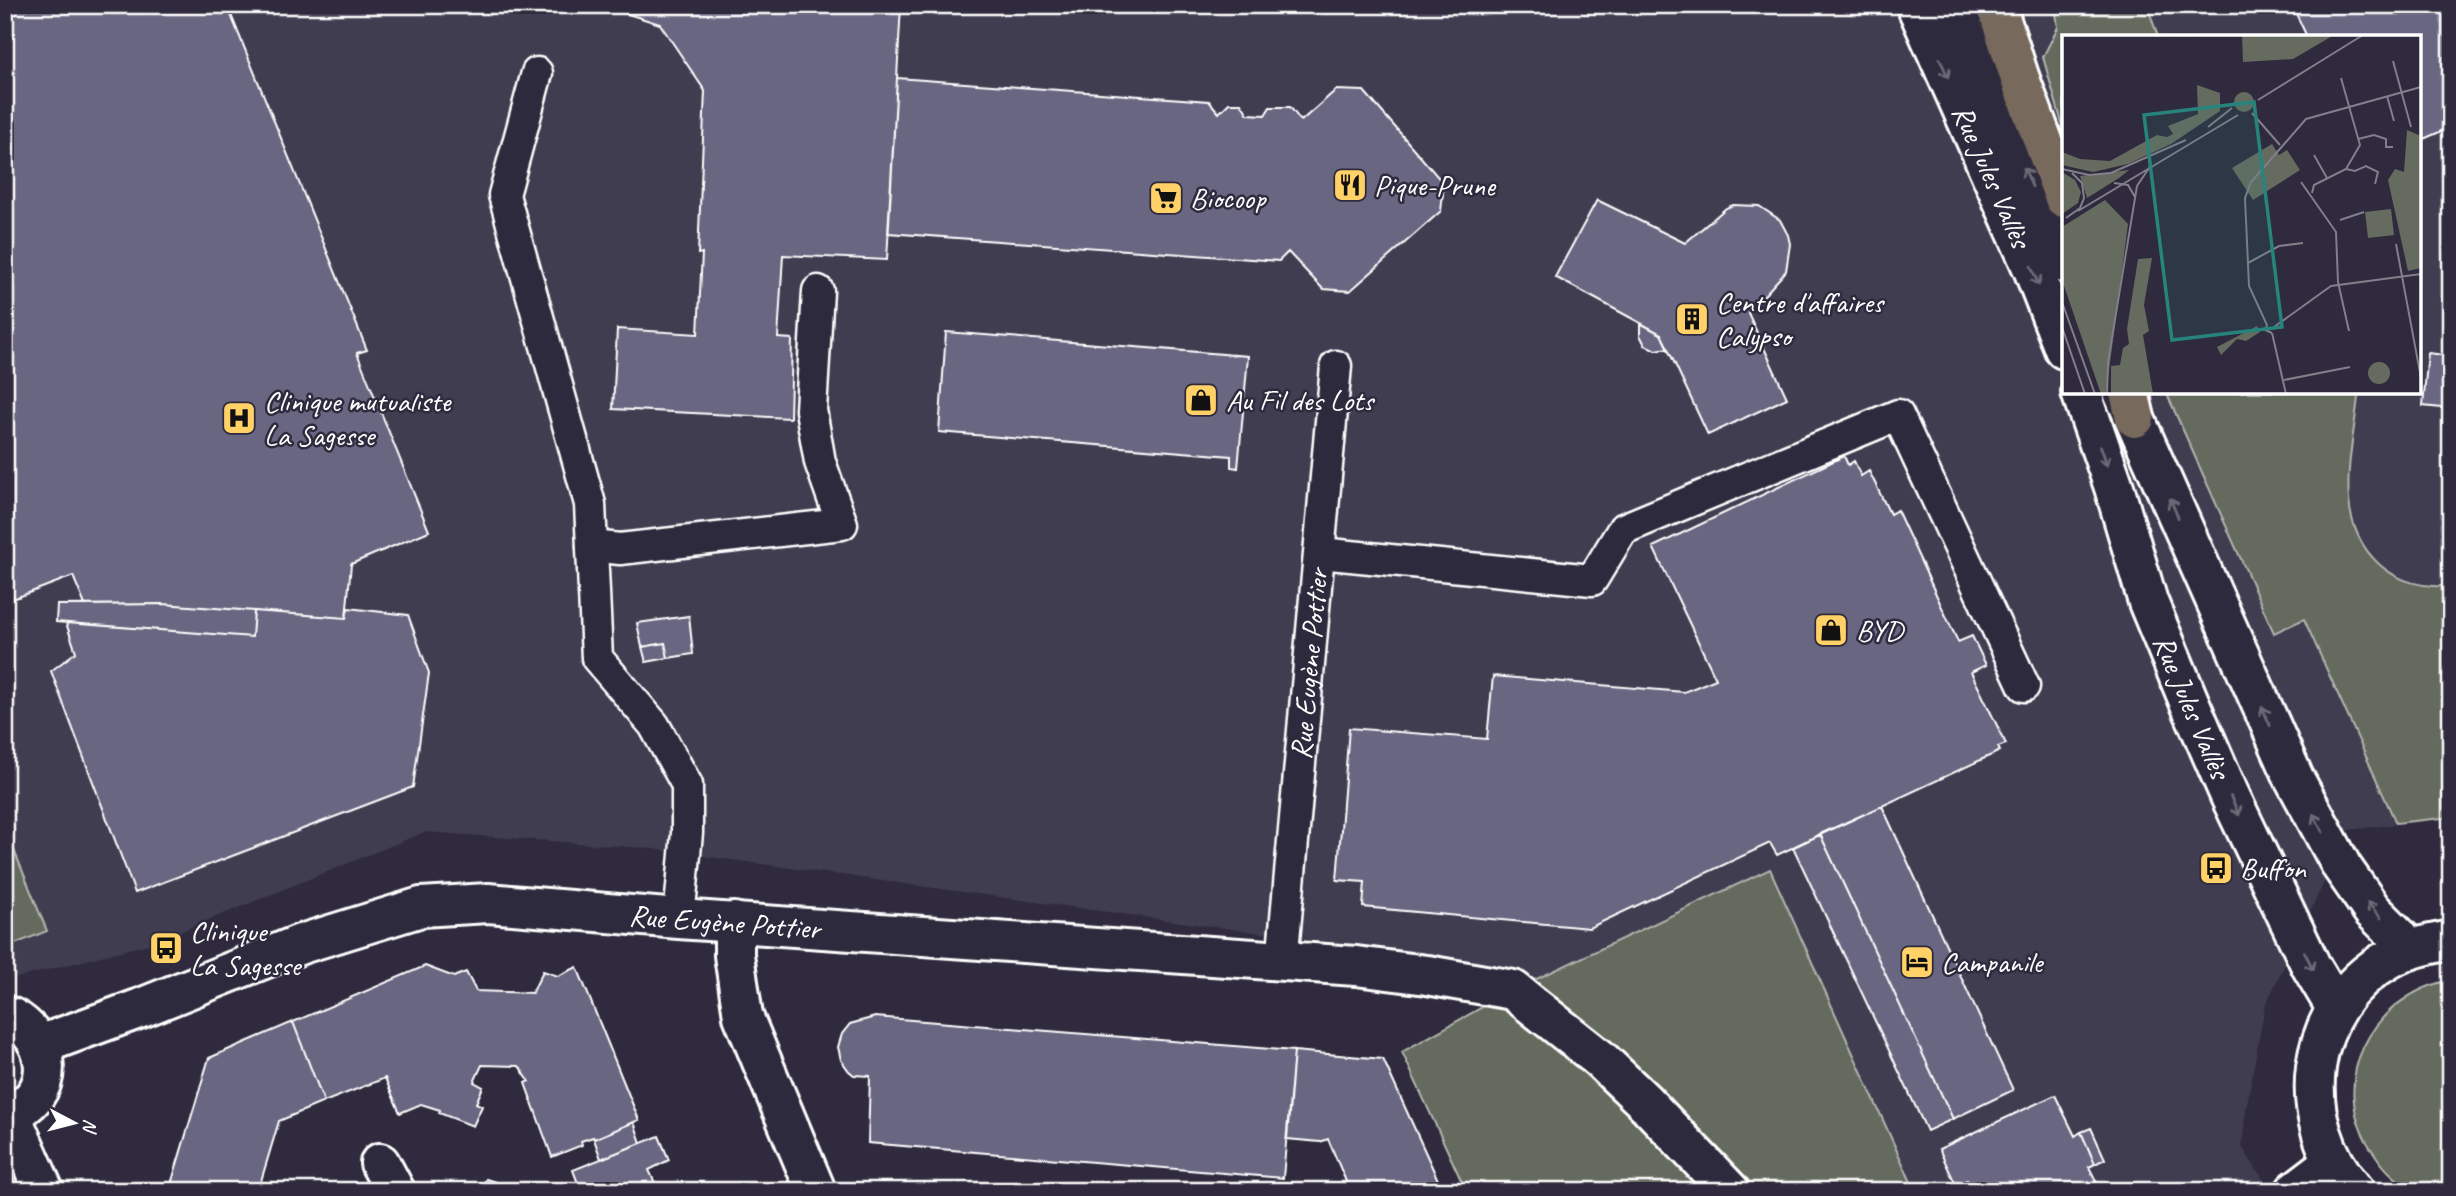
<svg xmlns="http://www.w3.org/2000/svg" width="2456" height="1196" viewBox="0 0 2456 1196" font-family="Caveat,sans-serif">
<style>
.built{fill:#403c51;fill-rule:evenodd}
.green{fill:#656b5e;stroke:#b2b5ae;stroke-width:2}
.building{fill:#676680;stroke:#fff;stroke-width:2}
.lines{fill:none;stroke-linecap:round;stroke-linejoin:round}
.service-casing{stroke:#fff;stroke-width:35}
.pedestrian-casing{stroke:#fff;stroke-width:44}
.minor-casing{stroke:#fff;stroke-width:44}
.tertiary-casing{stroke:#fff;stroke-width:44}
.secondary-casing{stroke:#fff;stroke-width:44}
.trunk-casing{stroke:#fff;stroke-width:44}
.service{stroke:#2f2a3d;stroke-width:30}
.pedestrian{stroke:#2f2a3d;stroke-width:38}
.minor{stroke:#2f2a3d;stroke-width:38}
.tertiary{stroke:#2f2a3d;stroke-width:38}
.secondary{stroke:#2f2a3d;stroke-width:38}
.trunk{stroke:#77695c;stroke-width:38}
.oneway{stroke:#6d6a77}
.labels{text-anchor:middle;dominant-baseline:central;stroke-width:5;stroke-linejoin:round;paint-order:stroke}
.street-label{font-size:30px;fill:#fff;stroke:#2f2a3d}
.poi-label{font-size:30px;fill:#fff;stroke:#2f2a3d;text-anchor:start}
.inset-road{fill:none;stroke:#827f8b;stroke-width:2}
.view{fill:#27847c;fill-opacity:0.15;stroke:#27847c;stroke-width:3.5}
.inset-edge{fill:none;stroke:#fff;stroke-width:3.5}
</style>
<rect width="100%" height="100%" fill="#2f2a3d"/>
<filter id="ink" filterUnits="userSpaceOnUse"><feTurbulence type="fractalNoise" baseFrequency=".0143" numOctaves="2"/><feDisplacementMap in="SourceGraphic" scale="14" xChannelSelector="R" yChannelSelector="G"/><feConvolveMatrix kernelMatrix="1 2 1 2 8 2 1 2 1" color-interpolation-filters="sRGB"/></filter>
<g filter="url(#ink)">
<path class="built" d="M5,5h2446v812l-102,13 -84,176 -19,103 -4,38 29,44h-356l-146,-322 -256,121 -79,-33 -789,-109 -220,-16 -273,111 -147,38zM2064,37h355v355h-355z"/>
<path class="green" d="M2055,5h92l11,32h-94v93l-21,-73 15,-30z
M2166,392h191l1,5c-6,58 -27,124 22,168 19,17 46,24 71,20v232l-55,6 -92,-204 -30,14z
M5,828l42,103 -42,17z
M1770,869l145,322h-449l-64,-139 111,-62z
M2451,980v211c-11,0 -28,3 -38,-2 -16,-7 -30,-22 -39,-36 -50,-69 -3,-158 77,-173z"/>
<path class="building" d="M5,5h222l140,345 -10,3 72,178 -78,33 -5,54 -183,-14 -78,1 -12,-29 -68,26z
M599,5h302l-14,255 -104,-5 -5,83 14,1 -2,79 -177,-9 4,-80 81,5 4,-81 -4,1 7,-163 -45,-67z
M2292,5h159v122l-32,14v-104h-112z
M897,78l312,23 10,12 10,-10h12l7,11 17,1 5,-8h20l11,14 35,-31 28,1 80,93 -3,27 -91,80 -27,-2 -35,-37 -9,9 -391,-28z
M1597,200l88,43 41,-35 7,-3 26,1 21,14 8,15 2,9 -4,27 -38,42 39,85 -79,37 -47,-101 -106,-57z
M1640,323l21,11 7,14 -12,2 -11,-5 -5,-10z
M946,332l302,24 -10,112 -7,-1v-11l-292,-24z
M2428,353l23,3v53l-28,-3z
M1844,456l4,9 6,-4 7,15 8,-5 21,43 7,-4 61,132 14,-6 14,29 -15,7 35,72 -8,3 2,4 -223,104 -7,-12 -181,85 -226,-21 2,-25 -28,-2 12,-152 138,11 6,-63 191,16 32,-13 -63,-132z
M163,604l91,7 -2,26 -196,-15 1,-17z
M348,608l60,7 21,58 -16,114 -278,106 -84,-222 25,-19 -10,-29 186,14 2,-26 92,7z
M689,616l4,38 -25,4 -3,-15 -23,4 -5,-24z
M665,643l3,15 -22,4 -4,-15z
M1882,806l131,284 -60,29 -133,-285z
M1820,834l133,285 -26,12 -134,-284z
M425,966l29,11 12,-5 10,19 56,2 11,-22 15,5 19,-9 62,153 -45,19 -1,-2 -12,4 1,4 -30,12 -27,-74 4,-2 -10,-15 -37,-1 -8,17 9,5 -7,16 6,3 -9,20 -34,-13 1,-3 -19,-6 -21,9 -15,-35 -61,24 -31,-80z
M875,1017l419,34 -11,127 -415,-35 2,-67 -16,-1 -5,-4 -8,-11 -3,-13 4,-13 8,-10z
M293,1022l31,80 -45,19 -21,70h-89l40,-133z
M1294,1051l89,8 60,132h-93l-22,-52 -8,3 -33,-3z
M2055,1095l20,41 6,-4 14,32 -6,3 12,24h-129l-5,-11 -11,5 -17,-36z
M634,1122l7,21 -40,16 -7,-20z
M2091,1128l14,31 -10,5 -14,-32z
M659,1136l10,24 -20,10 9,20 -77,1 -8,-21z
M486,1179l34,11 -39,1z"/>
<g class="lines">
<g class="service-casing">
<g id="service">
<path d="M537,73l-33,122 86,309 7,154 57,67 33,60v48l-8,86"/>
<path d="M592,546l28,3 222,-25 -22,-62 -9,-52 7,-119"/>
<path d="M1320,553l272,27 31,-51 275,-114 126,271"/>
<path id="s1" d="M1282,962l54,-596"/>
</g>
</g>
<g class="pedestrian-casing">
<path id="pedestrian" d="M380,1163l15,28"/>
</g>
<g class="minor-casing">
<path id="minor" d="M734,922v33l9,61 73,175
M11,1116l33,75"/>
</g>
<g class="tertiary-casing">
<g id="tertiary">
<path d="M5,1015c38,13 55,65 19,91 -6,5 -11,9 -19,11"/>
<path id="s2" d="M40,1045l101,-37 160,-64 120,-37 67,-4 191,16 677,47 71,9 86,15 87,69 45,43 85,89"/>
<path d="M2295,1191l38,-29"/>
</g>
</g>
<g class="secondary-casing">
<g id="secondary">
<path id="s3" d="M1916,5l117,264 31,80"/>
<path d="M1954,5l110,258"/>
<path id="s4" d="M2081,392l33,95 34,115 40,97 42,97 81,170 25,42"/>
<path d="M2123,392l171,386 48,89 30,43 39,39"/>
<path d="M2355,1191c-64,-70 -51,-185 34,-232 19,-11 41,-15 62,-19"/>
</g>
</g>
<g class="trunk-casing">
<path id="trunk" d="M1996,5l24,74 44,119
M2129,392l6,26"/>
</g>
<use href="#service" class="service"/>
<use href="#pedestrian" class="pedestrian"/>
<use href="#minor" class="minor"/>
<use href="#tertiary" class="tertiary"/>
<use href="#secondary" class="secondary"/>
<use href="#trunk" class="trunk"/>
</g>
<defs><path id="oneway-shaft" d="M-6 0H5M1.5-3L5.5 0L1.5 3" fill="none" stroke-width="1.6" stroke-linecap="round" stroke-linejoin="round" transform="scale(1.75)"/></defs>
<g class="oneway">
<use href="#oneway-shaft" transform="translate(1944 68) rotate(66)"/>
<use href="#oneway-shaft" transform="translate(2028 177) rotate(-113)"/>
<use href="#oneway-shaft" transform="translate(2035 276) rotate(68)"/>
<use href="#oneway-shaft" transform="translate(2104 456) rotate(71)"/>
<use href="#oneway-shaft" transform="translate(2174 508) rotate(-113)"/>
<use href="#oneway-shaft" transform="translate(2266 716) rotate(-114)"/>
<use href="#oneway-shaft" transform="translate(2235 806) rotate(65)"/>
<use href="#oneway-shaft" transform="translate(2318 823) rotate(-118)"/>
<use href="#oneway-shaft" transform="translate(2374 910) rotate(-131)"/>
<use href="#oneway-shaft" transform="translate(2309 961) rotate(63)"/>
</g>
</g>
<defs>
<g id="restaurant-square" transform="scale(1.75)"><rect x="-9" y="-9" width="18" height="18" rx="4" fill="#ffd166" stroke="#2f2a3d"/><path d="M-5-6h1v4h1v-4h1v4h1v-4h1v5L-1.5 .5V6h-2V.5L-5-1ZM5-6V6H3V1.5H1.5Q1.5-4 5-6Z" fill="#111"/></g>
<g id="supermarket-square" transform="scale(1.75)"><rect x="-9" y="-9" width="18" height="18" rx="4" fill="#ffd166" stroke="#2f2a3d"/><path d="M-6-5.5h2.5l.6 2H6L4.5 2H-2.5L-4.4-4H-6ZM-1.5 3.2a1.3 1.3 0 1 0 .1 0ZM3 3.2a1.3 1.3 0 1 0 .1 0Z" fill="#111"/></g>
<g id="building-square" transform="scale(1.75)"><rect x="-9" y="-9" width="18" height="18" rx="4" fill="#ffd166" stroke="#2f2a3d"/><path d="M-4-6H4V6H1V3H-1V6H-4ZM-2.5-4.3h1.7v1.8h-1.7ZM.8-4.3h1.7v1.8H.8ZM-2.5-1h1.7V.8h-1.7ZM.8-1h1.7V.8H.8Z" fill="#111"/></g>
<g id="shop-square" transform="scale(1.75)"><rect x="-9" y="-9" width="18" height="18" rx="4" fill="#ffd166" stroke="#2f2a3d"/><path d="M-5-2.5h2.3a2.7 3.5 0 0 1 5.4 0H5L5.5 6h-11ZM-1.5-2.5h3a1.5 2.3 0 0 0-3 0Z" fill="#111"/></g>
<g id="hospital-square" transform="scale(1.75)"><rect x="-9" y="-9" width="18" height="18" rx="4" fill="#ffd166" stroke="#2f2a3d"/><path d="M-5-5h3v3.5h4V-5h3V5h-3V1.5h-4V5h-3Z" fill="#111"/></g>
<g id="bus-square" transform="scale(1.75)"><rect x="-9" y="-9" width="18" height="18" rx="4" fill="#ffd166" stroke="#2f2a3d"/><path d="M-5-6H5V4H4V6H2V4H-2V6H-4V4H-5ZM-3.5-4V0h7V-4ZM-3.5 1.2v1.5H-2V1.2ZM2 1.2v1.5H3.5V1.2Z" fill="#111"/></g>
<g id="hotel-square" transform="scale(1.75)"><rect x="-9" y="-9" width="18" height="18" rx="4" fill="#ffd166" stroke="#2f2a3d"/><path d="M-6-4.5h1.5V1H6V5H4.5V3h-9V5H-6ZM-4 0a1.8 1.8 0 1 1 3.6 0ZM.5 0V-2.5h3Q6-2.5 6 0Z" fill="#111"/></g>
</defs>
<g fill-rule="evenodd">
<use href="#restaurant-square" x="1350" y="185"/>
<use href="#supermarket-square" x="1166" y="198"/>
<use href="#building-square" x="1692" y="319"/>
<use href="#shop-square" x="1201" y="400"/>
<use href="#hospital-square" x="239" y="418"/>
<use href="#shop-square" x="1831" y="630"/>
<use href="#bus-square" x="2216" y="868"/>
<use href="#bus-square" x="166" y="948"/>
<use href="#hotel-square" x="1917" y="962"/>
</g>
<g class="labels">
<g class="street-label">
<text stroke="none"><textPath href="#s3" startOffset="187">Rue Jules Vallès</textPath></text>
<text stroke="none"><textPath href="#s1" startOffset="299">Rue Eugène Pottier</textPath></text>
<text stroke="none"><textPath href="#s4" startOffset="334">Rue Jules Vallès</textPath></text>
<text stroke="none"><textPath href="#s2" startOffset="710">Rue Eugène Pottier</textPath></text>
</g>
<g class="poi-label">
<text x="1374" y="185">Pique-Prune</text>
<text x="1190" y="198">Biocoop</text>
<text x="1716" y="302">Centre d'affaires<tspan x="1716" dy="34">Calypso</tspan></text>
<text x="1226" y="400">Au Fil des Lots</text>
<text x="264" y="401">Clinique mutualiste<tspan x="264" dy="34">La Sagesse</tspan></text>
<text x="1856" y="630">BYD</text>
<text x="2240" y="868">Buffon</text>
<text x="190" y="931">Clinique<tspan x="190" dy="34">La Sagesse</tspan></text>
<text x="1941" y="962">Campanile</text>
</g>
</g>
<g transform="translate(2062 35)">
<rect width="359" height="359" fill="#2f2a3d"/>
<path d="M180,0h92l-41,24 -50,3zM135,50l23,8v18l-49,33 -43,20 -35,8 -31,-7v-13l18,7 30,2 47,-26 10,2 6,-3 -5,-8 30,-12zM172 67a10 10 0 1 1 20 0a10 10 0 1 1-20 0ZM345,95l14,6v132l-13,3 -20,-91 7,-11 9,3zM210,109l7,11 8,-5 13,20 -47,30 -21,-32zM67,135l-10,8 -32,20 -7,-22zM0,137l13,8 6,12 -3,11 -16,11zM43,165l23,24 -22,170h-5l-39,-114v-53zM329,174l3,26 -26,3 -3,-26zM90,223l-8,47 5,26 -6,4 10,59h-42v-28l9,-1 3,-17 6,-4 -2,-15 11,-70zM195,291l3,6 -14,9 -9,-2 -16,16 -4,-8zM306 338a11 11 0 1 1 22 0a11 11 0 1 1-22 0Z" fill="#656b5e"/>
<path class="inset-road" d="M331,26l18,66M325,61l7,25M196,65l105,-65M190,78l28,32M146,92l24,-19M296,104l16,-4 12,4v8h7M252,120l13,23M0,134l27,6 22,-2 75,-33M284,134l9,2 11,-5 12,6 -3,12M239,147l35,50 2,50 11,49M52,148l14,2 7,12M250,158l2,-8 32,-16 14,-24 -19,-67M16,176l160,-96M4,183l14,-10 4,-10 -2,-15 -10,-10M278,185l24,-8M334,209l25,134M186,228l31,-17 24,-3M0,267l33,92M0,292l23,67M212,292l57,-41 90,-12M210,298l-7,-3 2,-5 -18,-39 -4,-88 6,-16 55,-63 115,-32M210,298l14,61M222,345l66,-13M45,359l1,-32 29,-176 14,-21"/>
<path class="view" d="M192,67l28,225 -110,13 -28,-225z"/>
<rect width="359" height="359" class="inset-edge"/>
</g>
<rect width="2456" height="1196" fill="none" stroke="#2f2a3d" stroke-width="28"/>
<rect x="14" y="14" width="2428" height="1168" fill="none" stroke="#fff" stroke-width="2.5" filter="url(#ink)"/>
<g transform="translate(74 1123) rotate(97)" stroke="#2f2a3d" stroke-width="5" paint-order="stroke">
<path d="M0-5L12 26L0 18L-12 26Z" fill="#ffffff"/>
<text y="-10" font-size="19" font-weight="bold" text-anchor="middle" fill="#ffffff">N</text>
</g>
</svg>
